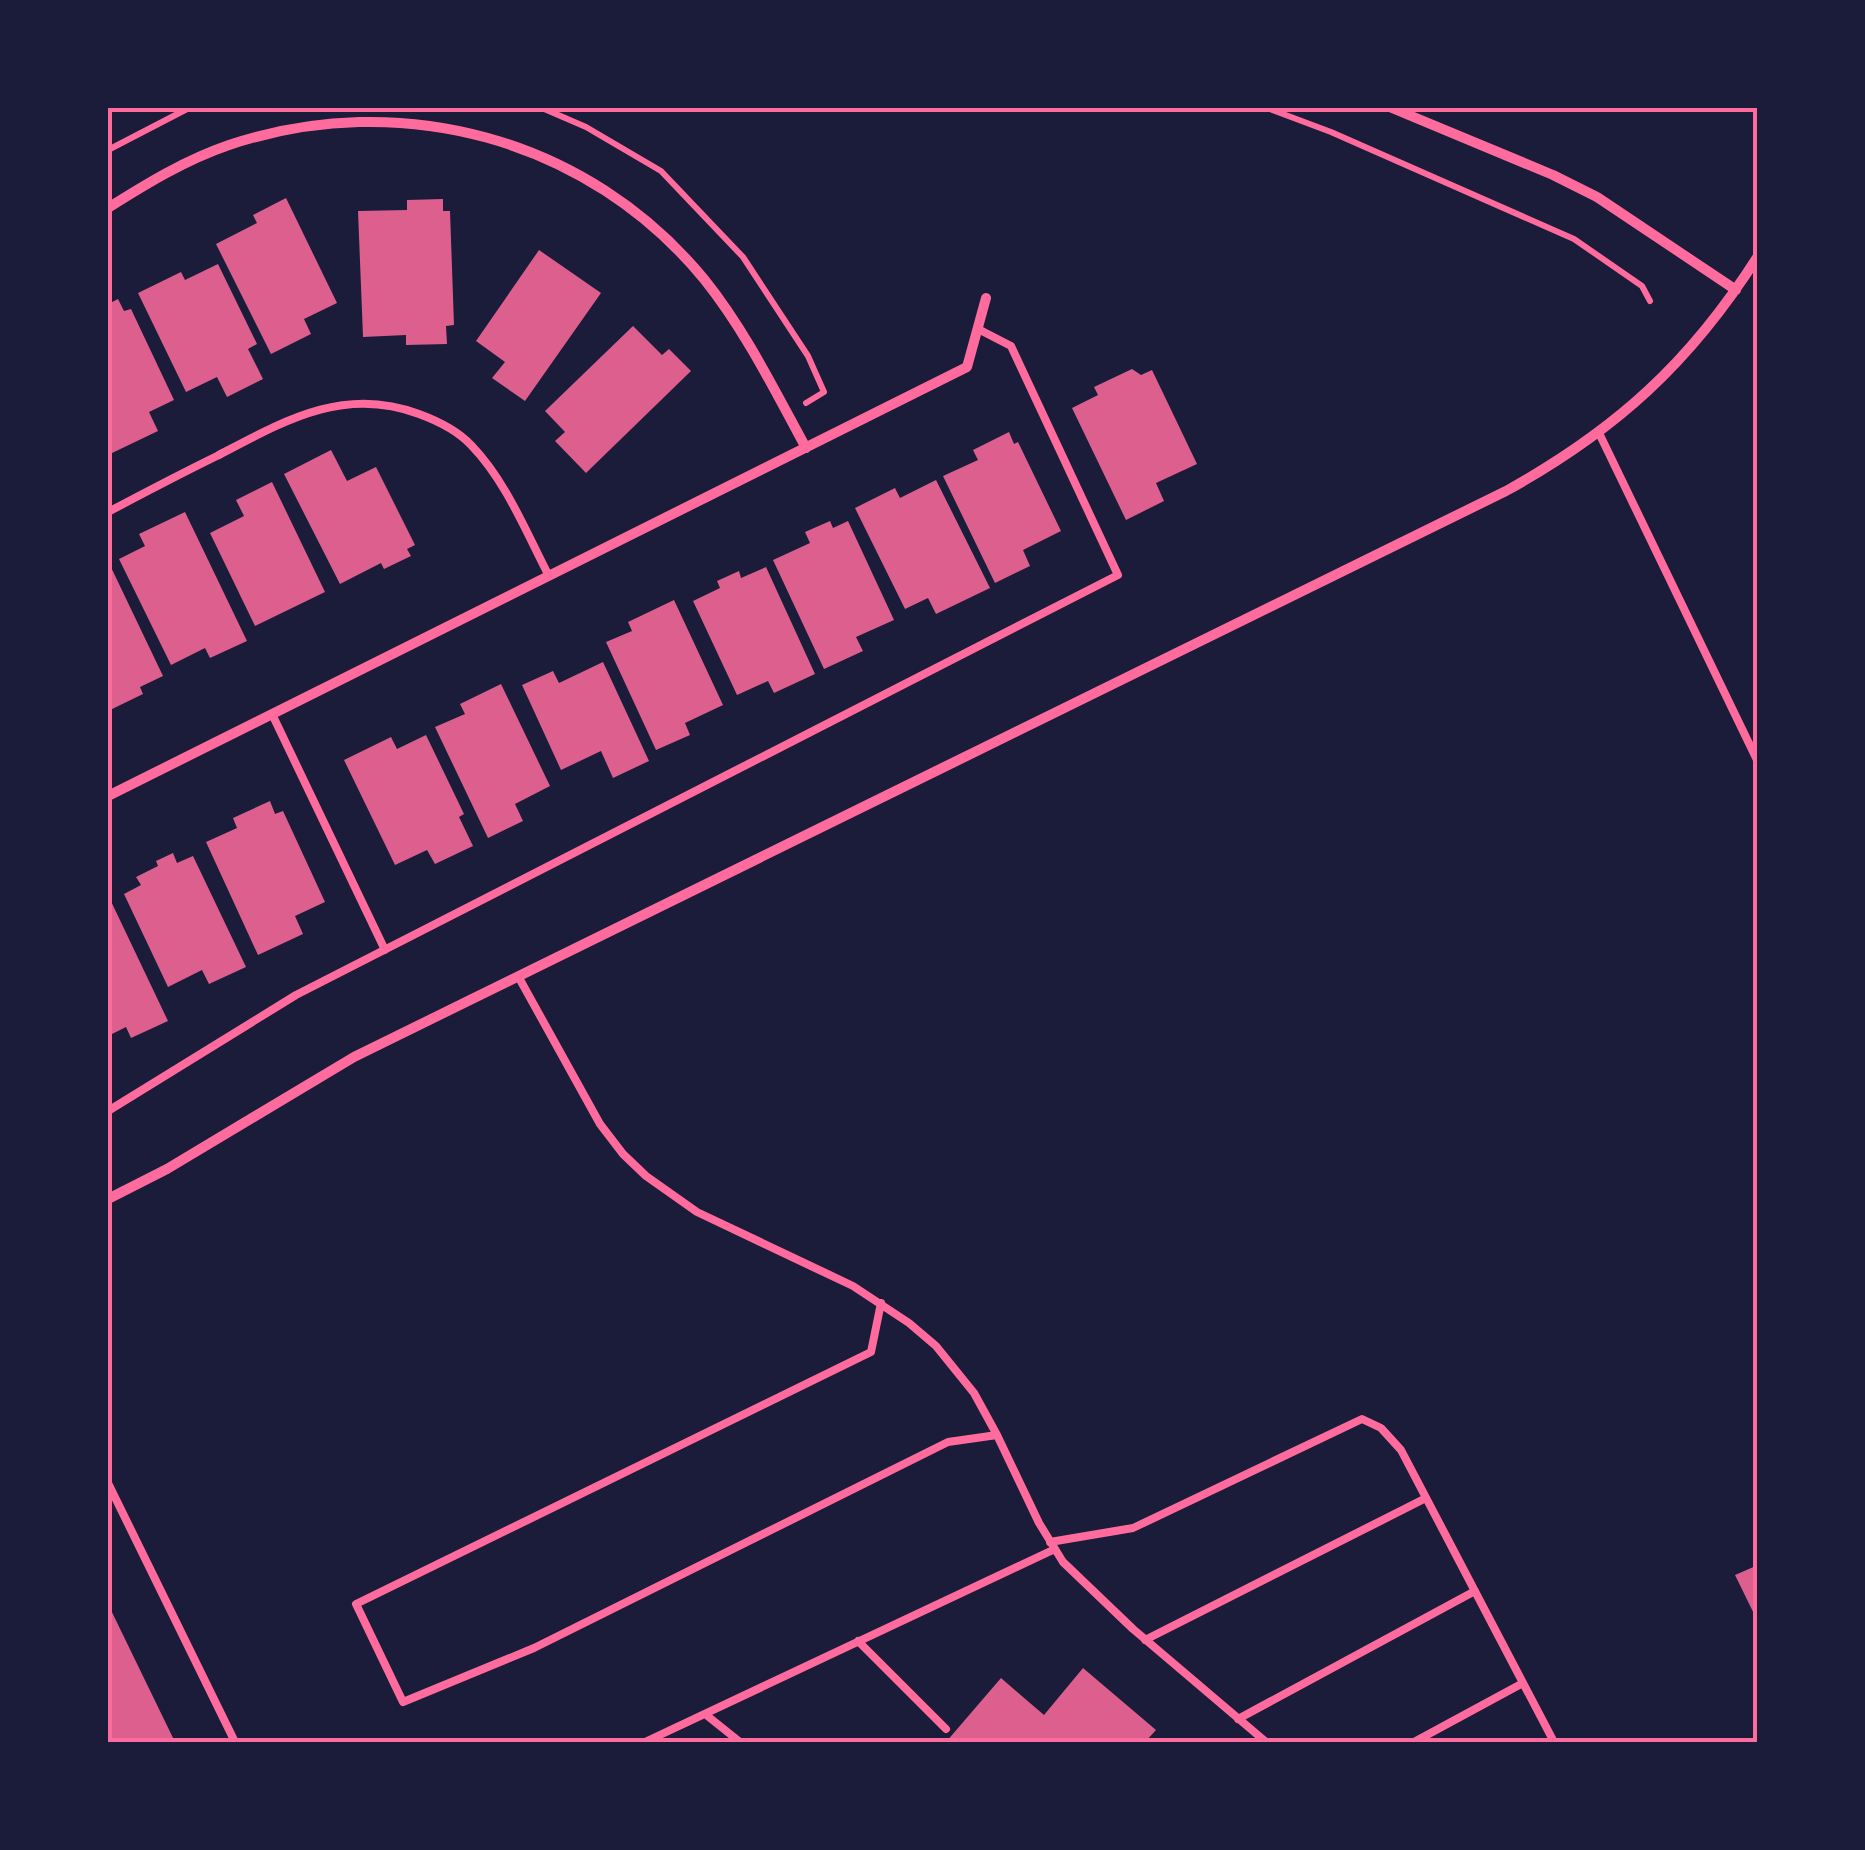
<svg xmlns="http://www.w3.org/2000/svg" width="1865" height="1850" viewBox="0 0 1865 1850" font-family="'Times New Roman',serif">
<style>
.building{fill:#dd5f8e}
.lines{fill:none;stroke-linecap:round;stroke-linejoin:round}
.path{stroke:#ff6b9d;stroke-width:6}
.service{stroke:#ff6b9d;stroke-width:8}
.minor{stroke:#ff6b9d;stroke-width:10}
.neatline{fill:none;stroke:#ff6b9d;stroke-width:4}
</style>
<rect width="100%" height="100%" fill="#1b1b3a"/>
<path class="building" d="M286,198l51,105 -33,16 7,15 -40,20 -55,-110 41,-21 -4,-8z
M443,199v12h7l4,114 -8,1 1,18 -41,1v-10l-43,2 -5,-126 49,-1v-10z
M539,250l62,43 -76,108 -33,-23 13,-16 -29,-21z
M218,264l39,80 -9,5 15,30 -36,18 -10,-20 -31,15 -48,-99 43,-21 4,8z
M118,299l6,12 7,-2 43,91 -25,12 9,19 -48,23 -2,-6v-144z
M633,326l29,29 7,-6 22,22 -105,102 -31,-32 10,-9 -20,-21z
M1132,369l9,6 11,-5 45,94 -41,19 8,18 -38,19 -54,-112 26,-13 -4,-8z
M1009,432l5,12 4,-2 43,89 -38,19 7,16 -35,17 -52,-107 35,-16 -5,-10z
M331,450l16,31 29,-14 39,78 -8,4 4,7 -27,13 -3,-6 -41,21 -56,-110z
M936,480l54,108 -54,26 -8,-16 -23,11 -50,-101 40,-20 5,10z
M272,482l53,110 -70,34 -45,-93 34,-17 -8,-16z
M185,512l62,129 -37,17 -5,-10 -34,17 -52,-106 26,-13 -6,-12z
M830,521l3,7 15,-7 46,99 -38,17 7,14 -39,18 -51,-109 37,-17 -5,-11z
M108,561l55,115 -23,11 3,7 -35,17z
M766,567l49,107 -41,19 -6,-12 -31,14 -44,-94 27,-13 -3,-7 22,-10 2,7z
M674,600l49,105 -38,18 5,12 -34,15 -50,-108 26,-11 -4,-9z
M603,662l46,99 -36,17 -12,-27 -40,19 -39,-85 31,-14 6,12z
M501,684l49,102 -35,18 8,17 -35,17 -53,-111 30,-13 -5,-10z
M426,735l38,79 -5,3 14,29 -38,18 -8,-14 -32,15 -51,-105 47,-23 6,12z
M270,801l5,13 8,-3 42,91 -30,14 8,18 -45,21 -52,-113 31,-14 -4,-10z
M173,853l4,10 16,-7 53,111 -37,17 -7,-14 -34,17 -44,-93 17,-9 -5,-8 22,-11 -2,-5z
M108,895l60,126 -37,17 -5,-11 -18,9z
M1758,1565v57l-23,-47z
M108,1604l67,138h-67z
M1083,1668l73,62 -11,12h-199l55,-64 43,37z"/>
<g class="lines">
<path class="path" d="M542,108l44,19 75,44 82,86 65,99 16,36 -18,11
M1267,108l64,24 243,107 68,47 8,15
M108,150l81,-42"/>
<path class="service" d="M1599,433l159,329
M108,512c36,-19 72,-38 109,-56 65,-34 126,-71 202,-42 19,7 38,16 52,31 35,36 55,87 78,131
M272,714l113,236
M518,976l82,148 23,30 23,22 51,36 156,74 56,37 27,23 38,47 23,42 42,88 24,39 70,67 133,113
M108,1111l188,-116 822,-420 -107,-229 -33,-17
M881,1303l-10,49 -515,252 47,98 131,-54 414,-206 49,-7
M108,1483l127,259
M1050,1542l83,-14 229,-109 19,9 20,22 153,292
M1145,1640l281,-142
M858,1641l88,88
M705,1714l35,28
M1238,1719l237,-128
M645,1742l410,-193
M1414,1742l109,-59"/>
<path class="minor" d="M1392,108l161,67 44,22 139,93
M108,208c38,-24 77,-48 121,-63 171,-57 359,-7 475,134 41,51 71,112 102,169
M108,796l859,-429 19,-69
M108,1199l59,-30 187,-112 1152,-566c110,-61 184,-128 252,-235"/>
</g>
<rect width="1865" height="1850" fill="none" stroke="#1b1b3a" stroke-width="220"/>
<rect x="110" y="110" width="1645" height="1630" class="neatline"/>
</svg>
